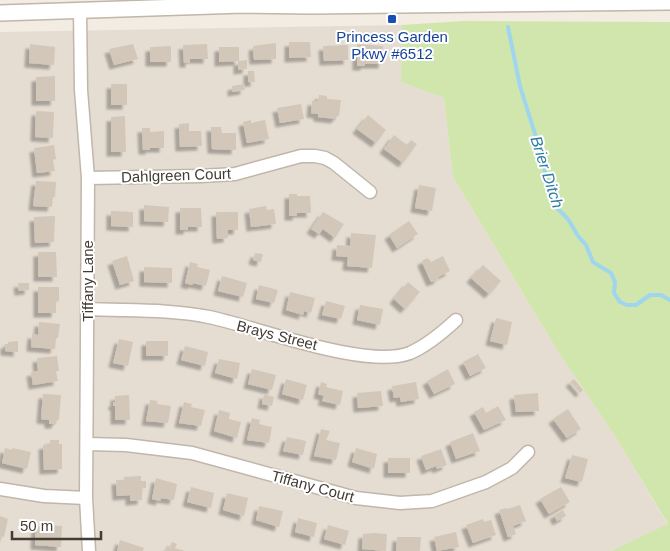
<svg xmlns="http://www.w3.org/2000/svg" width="670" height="551" viewBox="0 0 670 551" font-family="Helvetica,sans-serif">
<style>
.residential{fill:#e5ddd2}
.green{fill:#d1e6ac}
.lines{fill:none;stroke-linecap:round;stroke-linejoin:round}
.stream{stroke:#9fd5ef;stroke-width:4}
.building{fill:#d3c7b9;filter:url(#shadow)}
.minor-casing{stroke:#c0b6a9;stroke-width:15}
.tertiary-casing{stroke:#c0b6a9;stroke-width:18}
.minor{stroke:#fff;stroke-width:12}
.tertiary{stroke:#fff;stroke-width:15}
.transit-dot{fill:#1a4fb4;stroke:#fff;stroke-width:2}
.labels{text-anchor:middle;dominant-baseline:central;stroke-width:4;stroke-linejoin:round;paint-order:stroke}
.transit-label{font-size:15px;fill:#164399;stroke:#fff}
.street-label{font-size:15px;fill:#433c34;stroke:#fff}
.water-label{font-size:16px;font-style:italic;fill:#2e7da5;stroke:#fff}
</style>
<defs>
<filter id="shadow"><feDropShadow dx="-4.5" dy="4.5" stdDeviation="1" flood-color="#0004"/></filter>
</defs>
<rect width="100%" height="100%" fill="#f2ece3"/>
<path class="residential" d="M402,25l-1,57 43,16 9,79 104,173 58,86 53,89 -57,26h-611v-519z"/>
<path class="green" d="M463,21l207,1v529h-59l57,-27 -53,-88 -58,-86 -104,-173 -9,-79 -43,-16 1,-57z"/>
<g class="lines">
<path class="stream" d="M508,27l12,59 20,64 11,48 5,9 12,12 10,17 8,9 7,17 18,11 4,9 -1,11 6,9 7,3h9l14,-10h11l9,5"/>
</g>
<path class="building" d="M289,42h21l1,15 -22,1z
M276,43v16l-22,1 -1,-14z
M30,44l25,3 -1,18 -25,-2z
M133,44l5,15 -24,6 -5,-16z
M207,44l1,15h-18v4h-6l-1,-18z
M357,44l26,2v18h-18v2h-8z
M348,45v15l-24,1 -1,-15z
M171,46v16h-21v-15z
M219,47h20v14l8,-1v9l-9,1v-9l-19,1z
M248,71h6l1,11h-7z
M55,76v25h-19v-24z
M111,84h16v21h-16z
M244,84l1,6 -13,2v-6z
M319,95l8,1v3l14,1 -2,16h-2l-1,3 -18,-2v-3l-7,-1 1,-12h6z
M301,104l3,15 -24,4 -3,-15z
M36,111l18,1 -1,26 -18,-1z
M368,115l18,15 -10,13 -19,-14z
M125,116l1,36h-15v-35z
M251,120v3l14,-3 4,19 -22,4 -4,-21z
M189,123v8h12l1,15 -22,1 -1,-23z
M211,127h10l1,6h14v17l-24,-1z
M142,128h8v4l14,-1v17h-14v2h-7z
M394,135l13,10 4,-5 6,4 -14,19 -19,-14z
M54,145l2,14 -3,1 2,11 -18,2 -3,-25z
M36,181l20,1 -1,15h-2l-1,10 -19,-1z
M419,185l17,3 -4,23 -17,-3z
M289,194h8v2h13l1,17h-14v3h-8z
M144,205l25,2 -1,15 -24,-1z
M266,206l1,4 7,-1 2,15 -25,3 -2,-18z
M180,208h21l1,19h-14v3h-8z
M111,211l22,1v15l-22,-1z
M216,212h22v18h-10v8l-11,1z
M323,212l21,12 -9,14 -12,-9 -4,5 -8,-5z
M55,216l-1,26 -19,1 -1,-26z
M409,221l9,13 -21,14 -8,-13z
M351,233l25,2 -4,33 -25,-2 1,-9 -12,-1 1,-11 13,1z
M38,252h18l1,25h-19z
M255,253l8,1 -2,8 -8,-2z
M127,256l7,25 -14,4 -8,-24z
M443,256l7,15 -12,6 1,2 -8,3 -9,-20 1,-2 5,-2 3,4z
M190,262l8,2 -1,3 13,3 -4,16 -13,-3 -1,2 -7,-2z
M483,265l18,16 -12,13 -18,-16z
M144,267l28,1v15l-28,-1z
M222,276l25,7 -4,14 -25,-6z
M408,282l12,10 -15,17 -11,-10z
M18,283h11v7l-10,1z
M259,285l19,5 -4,13 -18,-4z
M38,287h21v14l-3,1v11h-18z
M290,292l25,6 -4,15 -7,-2 -1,4 -17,-5z
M326,301l19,5 -4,13 -19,-4z
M360,305l23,4 -3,16 -23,-5z
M496,318l16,4 -5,23 -17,-4z
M39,322l21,2 -2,14h-2l-1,11 -24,-2 1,-13 6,1z
M119,339l14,3 -5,24 -15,-3z
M18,341v11l-13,-1v-7h3v-2z
M146,341h22v15h-22z
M185,346l23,6 -3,14 -24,-6z
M478,354l8,14 -16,8 -7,-14z
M57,356l2,15h-3l2,10 -25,4 -2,-13 7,-1 -1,-13z
M219,359l21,4 -3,16 -22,-6z
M252,369l24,6 -4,15 -24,-6z
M448,369l7,15 -21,10 -7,-13z
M286,379l21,6 -4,15 -21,-6z
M574,379l9,11 -3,3 -10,-11z
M321,382l6,2 -1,3 17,4 -3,14 -18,-4 2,-5 -6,-2z
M416,382l3,17 -18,3 -1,-5 -6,1 -2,-12z
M381,391l2,15 -25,2 -1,-15z
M538,393l1,18 -23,1 -2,-17z
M43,394l18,1 -2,25h-2l-1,4h-7v-4l-8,-1z
M264,394l10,3 -2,9 -10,-2z
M129,395l1,25h-15v-14h-2v-4h2v-6z
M150,400l8,1 -1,3 14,2 -3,17 -22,-2z
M184,402l8,2 -1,3 14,3 -4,16 -22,-3z
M498,406l8,14 -22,10 -10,-18 9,-5 3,6z
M568,409l13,20 -14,9 -14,-19z
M219,410l11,3 -1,6 12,3 -4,16 -23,-7z
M252,418l8,2 -1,4 13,3 -3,16 -22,-3z
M321,429l9,2 -4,9 14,3 -4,17 -22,-4z
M473,433l7,18 -24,8 -6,-17z
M287,437l19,4 -3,14 -20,-4z
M50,440h9v4h3v25l-18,1 -1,-25 7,-1z
M5,448l7,2v-2l19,4 -4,17 -25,-6z
M356,448l21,6 -3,15 -22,-7z
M441,449l6,16 -10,4 -1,-3 -10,4 -5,-14z
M572,455l16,4 -6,23 -17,-4z
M388,458h22v15h-22z
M141,476v5h5v7h-4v12l-12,1v-6l-13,1 -1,-16h8v-3z
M156,478l21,6 -3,16 -13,-2 -1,3 -8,-2z
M191,487l23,6 -3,15 -24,-6z
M561,487l9,15 -21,12 -9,-15z
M227,493l21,5 -4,18 -21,-6z
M520,505l6,16 -13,5 3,8 -8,3 -9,-27 7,-2 1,1z
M259,506l24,5 -4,16 -23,-7z
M563,510l3,6 -9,5 -3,-6z
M0,516l8,3 -4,18 -4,-1z
M298,518l19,5 -3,14 -19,-5z
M483,519l1,3 7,-2 5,15 -23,8 -7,-18z
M48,525l14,1 -1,21 -26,-2 1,-19 11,1z
M328,525l21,6 -4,14 -21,-6z
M456,532l3,15 -22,4 -3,-14z
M374,533l13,1 -1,17 -24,-2 1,-15z
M397,537h24l-1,14h-24z
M120,540l24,8 -1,3h-26z
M172,542l5,2 -2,4 10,3h-19v-4l6,1 -2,-2z"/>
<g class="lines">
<g class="minor-casing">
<path id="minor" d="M80,11l1,79 7,88 -2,320 3,53
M88,178l113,-2 34,-2 66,-18h14l10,2 9,5 36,29
M87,309c41,2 82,0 122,8 48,10 157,53 201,36 18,-8 32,-20 46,-33
M87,444l39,1 66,8 164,45 44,5 32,-2 54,-19 26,-14 16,-16
M0,489l44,7 42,2"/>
</g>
<g class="tertiary-casing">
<path id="tertiary" d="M0,13l243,-8 68,1 359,-4"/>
</g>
<use href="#minor" class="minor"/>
<use href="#tertiary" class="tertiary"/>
</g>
<rect class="transit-dot" x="387" y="14" width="10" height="10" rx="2.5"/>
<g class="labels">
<g class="transit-label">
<text x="392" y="36">Princess Garden<tspan x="392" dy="17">Pkwy #6512</tspan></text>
</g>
<g class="street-label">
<text transform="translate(176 175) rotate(-2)">Dahlgreen Court</text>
<text transform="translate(87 281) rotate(-90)">Tiffany Lane</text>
<text transform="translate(277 335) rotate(14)">Brays Street</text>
<text transform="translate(313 486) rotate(15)">Tiffany Court</text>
</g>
<g class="water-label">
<text transform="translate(547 172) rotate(72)">Brier Ditch</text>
</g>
</g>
<path d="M12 531v8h89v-8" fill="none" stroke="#433c34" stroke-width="2.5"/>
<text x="20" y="531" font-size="15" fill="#433c34" stroke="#ffffff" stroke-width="4" paint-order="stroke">50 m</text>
</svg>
